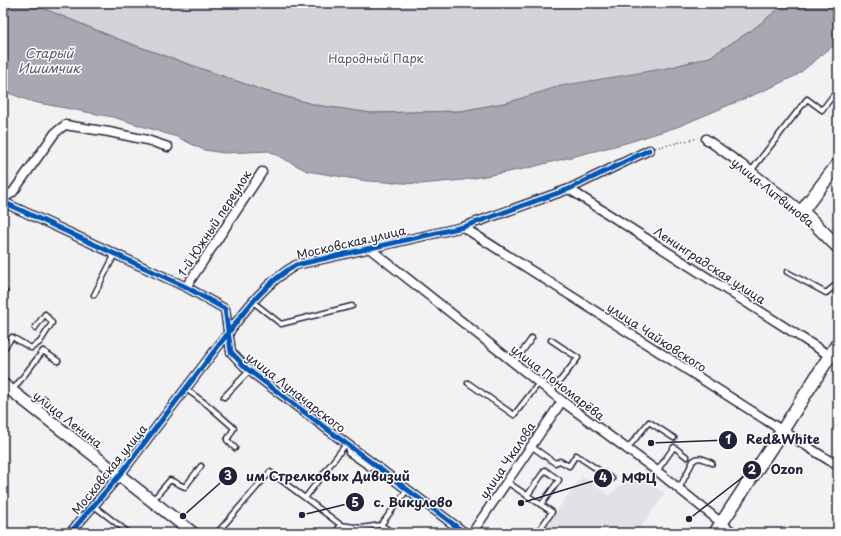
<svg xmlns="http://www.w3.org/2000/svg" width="841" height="536" viewBox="0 0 841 536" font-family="'Playpen Sans',sans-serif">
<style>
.built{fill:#e2e2e6}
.green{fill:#d3d3d8;stroke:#7a7a8a}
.water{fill:#a8a8b2;stroke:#727282}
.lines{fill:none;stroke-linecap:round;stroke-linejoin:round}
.lane-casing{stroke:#22223b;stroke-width:7}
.street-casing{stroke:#22223b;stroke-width:11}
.secondary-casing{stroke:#22223b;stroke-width:14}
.primary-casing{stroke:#22223b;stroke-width:15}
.path{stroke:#22223b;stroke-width:1.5;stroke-dasharray:1 3;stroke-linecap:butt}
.lane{stroke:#fff;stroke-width:4}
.street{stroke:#fff;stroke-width:8}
.secondary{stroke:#fff;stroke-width:11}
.primary{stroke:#fff;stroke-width:12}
.cycleway-casing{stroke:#fff;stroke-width:8}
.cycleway{stroke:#0057b8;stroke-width:5}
.labels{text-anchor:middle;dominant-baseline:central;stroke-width:3;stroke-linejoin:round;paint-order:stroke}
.park-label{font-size:12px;fill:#57576a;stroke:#fff}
.street-label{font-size:12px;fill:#22223b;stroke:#fff}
.water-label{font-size:13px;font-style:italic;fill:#58586b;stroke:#fff}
.leader{fill:none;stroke:#22223b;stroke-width:1.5}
.callout-dot{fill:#22223b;stroke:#fff;stroke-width:1.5}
.mark-label{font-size:12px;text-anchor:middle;font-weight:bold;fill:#fff}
.callout-label{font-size:13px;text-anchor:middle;font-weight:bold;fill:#22223b;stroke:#fff;stroke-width:3;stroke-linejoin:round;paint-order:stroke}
</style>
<rect width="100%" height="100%" fill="#f2f2f3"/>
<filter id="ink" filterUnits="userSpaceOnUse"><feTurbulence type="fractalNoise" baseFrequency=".025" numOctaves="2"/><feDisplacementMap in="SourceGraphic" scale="8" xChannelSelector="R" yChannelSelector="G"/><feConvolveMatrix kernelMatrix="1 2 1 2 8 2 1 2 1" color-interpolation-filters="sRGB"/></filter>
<g filter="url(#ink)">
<path class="built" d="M636,472l29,22 -29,39h-90l-4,-2 40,-55 27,19z"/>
<path class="green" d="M30,3h756l-34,27 -42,27 -42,11 -159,34 -48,9 -90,2 -55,-8 -51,-14 -142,-50z"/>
<path class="water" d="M3,3h27l93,38 142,50 51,14 55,8 90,-2 48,-9 51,-16 108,-18 42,-11 42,-27 34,-27h52v39l-41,33 -25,12 -95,40 -51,16 -102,26 -61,11 -42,4 -54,-3 -60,-10 -38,-20 -45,2 -20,-3 -27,-13 -64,-20 -80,-15 -30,-11z"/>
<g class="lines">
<g class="lane-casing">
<path id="lane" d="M837,138l1,1
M751,171l56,-72 15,11 16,-21
M787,272l39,21 12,-10
M3,295l2,-3
M94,295l21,-41
M253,302l28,22 71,-18
M551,340l27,18 -27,34
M3,350l9,-13 19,11 9,-6 12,-19 -7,-9 -10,14
M514,363l18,-25
M468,383l46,32 25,-32
M186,389l23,17 25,22 -7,12 8,8
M12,391l31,-40 15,10
M224,397l25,-26
M37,410l8,-11
M350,446l-2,7 22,15 7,-1
M531,446l24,17 5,-2 9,5 7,-11 36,24
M627,449l22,-27 25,16
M657,471l17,-24 13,10
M507,482l45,30 -15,21
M679,489l14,-28c6,-6 12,-1 19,2
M527,496l18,-26 14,10 -18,25
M152,501l18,-21 15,7 16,-21
M94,506l35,27
M341,525l20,3 1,5
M381,525l12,8
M217,533l53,-61 35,26
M335,533l6,-8 -36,-27 41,-54
M357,533l4,-5 20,-3 26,-35"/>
</g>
<g class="street-casing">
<path id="street" d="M706,139l45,32 51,40
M569,189l269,172
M3,199l10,-7 42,-59 10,-8 44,7 38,8 21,7
M3,202l183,85 39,22 6,43 15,16 219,165
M463,227l375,239
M369,248l193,153 95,70 77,62
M186,287l76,-115
M70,533l49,-57 110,-144c19,-26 39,-51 67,-67l167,-38 106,-38 80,-39
M472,533l90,-132"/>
</g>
<g class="secondary-casing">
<path id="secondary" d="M3,384l190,149"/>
</g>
<g class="primary-casing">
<path id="primary" d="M838,164l-36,47 36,36
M715,533l67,-102 56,-88"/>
</g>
<path class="path" d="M655,148l43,-10"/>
<use href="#lane" class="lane"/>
<use href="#street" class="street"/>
<use href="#secondary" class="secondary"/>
<use href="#primary" class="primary"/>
<g class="cycleway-casing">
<path id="cycleway" d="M3,202l183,85 39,22 6,43 15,16 219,165
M70,533l49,-57 110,-144c19,-26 39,-51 67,-67l167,-38 106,-38 80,-39"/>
</g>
<use href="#cycleway" class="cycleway"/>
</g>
</g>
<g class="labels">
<g class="park-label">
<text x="376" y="58">Народный Парк</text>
</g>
<g class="street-label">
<text transform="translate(773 192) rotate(39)">улица Литвинова</text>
<text transform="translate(214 223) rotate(-57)">1-й Южный переулок</text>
<text transform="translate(351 242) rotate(-13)">Московская улица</text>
<text transform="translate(710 265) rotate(33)">Ленинградская улица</text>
<text transform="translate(657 337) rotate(33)">улица Чайковского</text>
<text transform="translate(558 382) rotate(38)">улица Пономарёва</text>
<text transform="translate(296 392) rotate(38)">улица Луначарского</text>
<text transform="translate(68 419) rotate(38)">улица Ленина</text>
<text transform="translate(507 460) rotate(-56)">улица Чкалова</text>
<text transform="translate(109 469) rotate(-51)">Московская улица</text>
</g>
<g class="water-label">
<text x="49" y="52">Старый<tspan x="49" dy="15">Ишимчик</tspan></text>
</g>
</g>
<path class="leader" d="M651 443L728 440M689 519L752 470M183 516L228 476M521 503L603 478M302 515L355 502"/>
<g class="callout-dot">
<circle cx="651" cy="443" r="4"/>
<circle cx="689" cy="519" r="4"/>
<circle cx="183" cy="516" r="4"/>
<circle cx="521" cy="503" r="4"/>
<circle cx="302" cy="515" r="4"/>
<circle cx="728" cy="440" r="10"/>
<circle cx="752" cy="470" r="10"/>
<circle cx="228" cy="476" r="10"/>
<circle cx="603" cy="478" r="10"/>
<circle cx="355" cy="502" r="10"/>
</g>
<g class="mark-label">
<text x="728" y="444">1</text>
<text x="752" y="474">2</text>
<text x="228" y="480">3</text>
<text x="603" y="482">4</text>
<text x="355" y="507">5</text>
</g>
<g class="callout-label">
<text x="783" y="444">Red&amp;White</text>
<text x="787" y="474">Ozon</text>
<text x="328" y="481">им Стрелковых Дивизий</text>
<text x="639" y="483">МФЦ</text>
<text x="413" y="507">с. Викулово</text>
</g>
<rect width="841" height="536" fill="none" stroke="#fff" stroke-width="16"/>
<rect x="8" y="8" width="825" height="520" fill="none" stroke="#22223b" stroke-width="1.5" filter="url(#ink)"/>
</svg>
